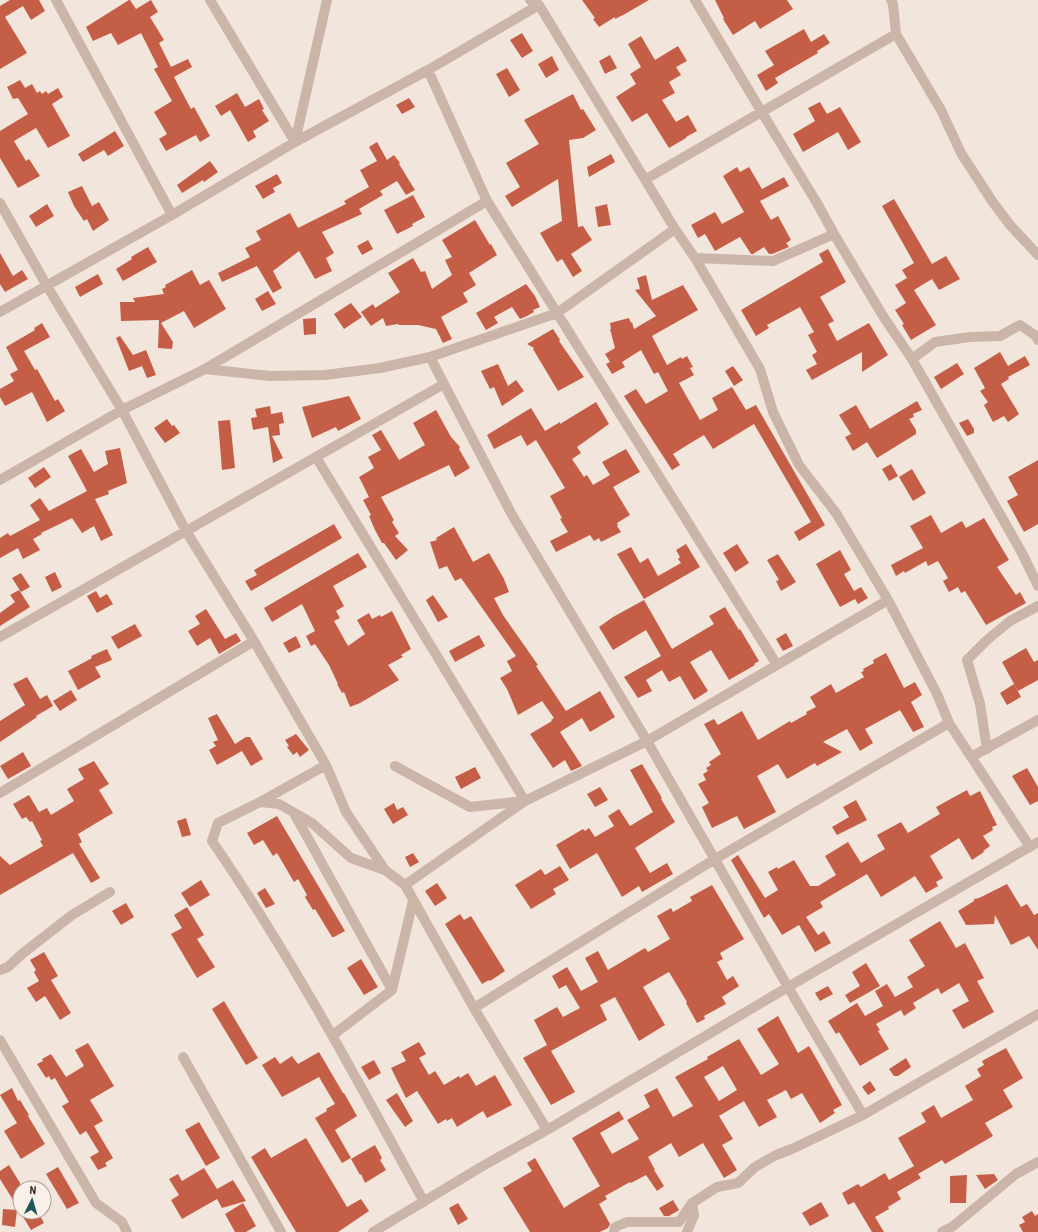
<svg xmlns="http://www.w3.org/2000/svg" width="1038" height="1232" viewBox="0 0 1038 1232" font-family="'Roboto Condensed',sans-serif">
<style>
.building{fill:#c55e46;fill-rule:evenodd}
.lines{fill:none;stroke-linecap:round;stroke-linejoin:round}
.minor{stroke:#cab5a8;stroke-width:10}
</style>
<rect width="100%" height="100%" fill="#f2e6dc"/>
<path class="building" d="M10,0h29l6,11 -14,9 -8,-14 -18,11 22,36 -27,16v-63z
M129,0h1l6,9 15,-9 7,12 -8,5 14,23 -5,3 12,24 17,-8 4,8 -18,10 17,32 3,-2 16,29 -10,6 -4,-7 -30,16 -7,-12 8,-5 -13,-22 18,-11 -18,-32 4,-2 -17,-34 -23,12 -7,-12 -18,8 -7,-14z
M582,0h67l-24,14 -10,5v-2l-16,10 -6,-8 2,-1z
M715,0h72l6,9 -33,20 -5,-8 -22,14 -10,-16 1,-1z
M804,29l7,13 13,-8 6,9 -13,8 1,2 -43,25 3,5 -12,8 -9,-16 17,-10 -9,-14z
M522,33l11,18 -11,7 -12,-18z
M641,36l14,24 23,-14 9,15 -11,6 5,8 -12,7 6,11 -13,7 14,22 12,-7 9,16 -11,6v1l-17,10 -22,-35 -15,9 -16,-25 20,-13 -6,-10 11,-7 -13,-23z
M610,55l7,13 -12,6 -6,-13z
M552,56l7,14 -13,8 -8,-14z
M507,68l13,22 -11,7 -13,-23z
M20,80l5,8 7,-4 5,9 3,-2 2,3 4,-3 2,3 10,-6 5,9 -11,7 18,32 -22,12 -12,-20 -22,13 12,20 3,-2 11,17 -22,12 -18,-30v-27l28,-17 -10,-16 -5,1 -6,-12z
M237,93l8,14 14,-8 5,10 -2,1 7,11 -16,10 3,6 -8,5 -18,-32 -9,6 -6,-10z
M573,94l8,16 2,-1 13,21 -13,8 -14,2 9,87 5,-1 9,14 -21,14 11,17 -9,6 -11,-18 -5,3 -17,-29 22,-12 -4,-42 -46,28 -7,-11 15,-9 -14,-24 33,-19 -15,-24z
M409,98l6,9 -13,7 -6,-9z
M820,102l7,12 13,-7 21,35 -13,8 -10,-18 -35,20 -10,-18 22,-13 -7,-13z
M115,131l9,15 -16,10 -4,-6 -21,12 -5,-8z
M377,142l10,18 7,-5 6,8 -1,1 16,26 -9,5 -9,-14 -17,10 3,4 -24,14 3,5 -40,18 12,21 -8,5 6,13 -17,8 -16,-28 -26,20 9,17 -9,5 -16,-27 -35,16 -4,-9 32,-16 -5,-9 16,-8 -5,-9 34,-18 8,15 48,-24 -2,-3 25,-14 -9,-17 17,-9 -8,-14z
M611,154l4,8 -26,15 -2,-10z
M210,161l8,11 -14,10 -1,-2 -21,13 -5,-8z
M737,167l3,5 9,-5 13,22 22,-12 5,9 -29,15 11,19 7,-4 13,24 -5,3 3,4 -17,7h-3l-5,-7 -11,7h-2l-11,-17 -25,14 -10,-17 -7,4 -7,-13 24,-13 7,12 22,-12 -21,-36z
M277,174l5,9 -9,5 2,4 -12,7 -8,-13z
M82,186l10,20 7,-4 10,18 -16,11 -6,-12 -3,2 -10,-15 -6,-14z
M413,195l12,22 -13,7 1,2 -16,8 -13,-24z
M894,199l38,65 14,-8 14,23 -21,11 -7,-11 -18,11 22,35 -25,15 -9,-15 2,-1 -9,-14 11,-7 -11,-18 12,-7 -5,-8 12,-7 -32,-57z
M47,204l7,12 -18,11 -7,-11z
M607,204l4,21 -13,2 -3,-20z
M475,220l15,25 1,-1 6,11 -28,18 7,12 -13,8 5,9 -27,15 11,22 -9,4 -7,-14 -18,-4h-19l-1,-1 -12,2 -3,-8 -12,8 -10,-14 12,-8 2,4 25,-16 -12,-19 25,-15 8,14 4,-1 7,18 20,-14 -7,-15 7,-3 -10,-17z
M368,240l5,9 -11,6 -5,-9z
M148,247l9,15 -34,19 -7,-12 16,-10 -1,-2z
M828,249l18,33 -26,15 14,24 -6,3 9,17 32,-18 19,32 -26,17v-20l-50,28 -6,-10 11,-6 -5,-9 5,-3 -9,-17 6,-3 -14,-25 -33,18 2,3 -13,8 -15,-26 82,-48 -4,-8z
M0,253l13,23 9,-6 6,9 -23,13 -5,-8z
M192,270l8,15 9,-5 17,29 -32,19 -10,-17 -23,12 12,19 -1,7 -14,-1 1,-28 -38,1 -1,-19h15l-2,-4 31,-4 -2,-5 4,-2 -1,-2z
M98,274l5,10 -23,13 -5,-10z
M646,275l6,25 31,-15 15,25 -46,26 15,29 14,-8 1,2 5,-3 6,11 -3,1 4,7 -15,8 21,37 18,-10 -6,-12 20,-11 14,23 10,-5 69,120 -26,16 -5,-9 17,-10 -57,-98 -41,25 -9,-14 -15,9 -16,10 7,11 -8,5 -48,-74 12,-7 10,15 22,-13 -10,-19 -4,2 -13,-24 -19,12 3,5 -13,7 -6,-10 4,-2 -5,-8 10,-6 -5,-19h1l-1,-6 19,-5 2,5 1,-1 2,7 22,-13 -21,-26 5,-1 -3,-11z
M526,284l9,12 5,11 -7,3 1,2 -9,5 -5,2 -8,-12 -18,10 4,6 -12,7 -10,-17z
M268,291l8,13 -14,7 -7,-12z
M351,303l11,14 -18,12 -10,-15z
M316,318v16l-12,1 -1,-16z
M42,323l8,14 -26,14 11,19 2,-1 18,32 3,-2 7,12 -18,11 -15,-30 -27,14 -5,-9v-8l14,-8 -4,-7 8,-4 -12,-23 29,-17 -1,-2z
M553,329l7,11 -1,1 25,36 -26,14 -25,-42 1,-1 -7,-4z
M120,336l13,19 13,-5 10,25 -9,3 -5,-12 -13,5 -13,-33z
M1000,352l8,14 17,-10 5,9 -22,12 1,2 -8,5 18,30 -11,8 -4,-6 -11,6 -9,-17 4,-3 -8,-11 5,-3 -11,-20z
M957,363l7,11 -23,15 -7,-12z
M498,364l10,22 8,-6 8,11 -22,15 -8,-19 -4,2 -9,-18z
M733,366l10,14 -9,6 -9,-15z
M349,396l12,23 -23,12 -2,-4 -24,11 -10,-31z
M917,401l5,9 -9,4 1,3 -5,2 7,11v4l-39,24 -10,-16 -14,9 -8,-14 6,-3 -12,-19 17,-10 14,24z
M596,402l13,22 -32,23 4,6 -9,6 12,18 3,-2 6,10 17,-10 -8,-13 24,-13 14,23 -27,15 17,28 -13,8 1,2 -1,1 4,6 -20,10 -2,-4 -5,3 -4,-6 -34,17 -6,-11 18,-9 -8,-13 2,-1 -12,-22 15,-8 -29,-48 -9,6 -6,-11 -27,14 -7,-14 44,-27 14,23 15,-9v2z
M270,406l1,8 11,-2 2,11 -5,1 1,11 -8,1 11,22 -10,5 -5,-36 -15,3 -2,-12 6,-1 -2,-8z
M436,410l15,27 9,10 -1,2 11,19 -15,9 -6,-12 -68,32 13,23 -2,2 7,11 -4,3 13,14 -12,10 -12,-17h-2l-7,-13 -6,-14 2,-1 -8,-15 6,-3 -10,-20 15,-9 -6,-11 13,-7 -9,-15 9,-5 18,30 26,-15 -12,-22z
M167,419l5,7 2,-1 6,8 -15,10 -11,-15z
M968,419l6,10v4l-7,3 -8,-13z
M230,420l5,48 -13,2 -4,-49z
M120,448l7,35 -19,8 1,3 -14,5 18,36 -12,6 -7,-15 -12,7 -10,-15 -31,15 1,1 -9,5 7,11 -17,9 -5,-11 -18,10v-20l8,-5 2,3 30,-16 -10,-15 10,-7 9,13 38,-20 -19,-35 13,-7 13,23 14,-8 -3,-13z
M1038,460v64l-14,8 -17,-31 11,-6 -10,-18z
M891,464l7,12 -9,5 -7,-12z
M44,467l7,10 -16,11 -7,-10z
M912,469l14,24 -13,8 -14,-24z
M931,515l10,18 21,-12 4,7 18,-10 25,42 -12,7 19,28 4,-3 6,11 -40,22 -21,-34 -4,2 -3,-6 -9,5 -6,-11 5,-3 -10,-17 -10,5 -2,-5 -21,12 -1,-2 -8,5 -5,-11 32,-17 -13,-22z
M334,524l8,14 -91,53 -6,-10 12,-6 -3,-5z
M454,527l19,35 16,-9 15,26 5,13 -15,6 9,17 35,50 -2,1 30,45 34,-20 15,26 -25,15 -8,-14 -22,14 22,34 -11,5 -6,-11 -12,8 -23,-34 22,-13 -1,-1 3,-2 -12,-17 -24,14 -11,-26 -7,-11 12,-7 -5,-10 9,-5 -55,-78 -6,3 -8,-15 -8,3 -9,-27 7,-2 -1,-2z
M686,544l14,23 -56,32 -27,-45 14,-7 9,16 8,-5 10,18 23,-13 -3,-4 2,-2 -4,-7z
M737,544l12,19 -14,9 -12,-19z
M840,550l11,20 -7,4 10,17 7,-4 7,11 -10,6 -3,-5 -15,8 -24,-43z
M358,553l9,14 -34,19 11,20 -8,5 4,7 -6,3 14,25 17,-12 -8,-14 12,-7 3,6 8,-4 1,2 11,-6 19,38 -10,6 2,2 -15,8 11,15 -39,23 -10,4 -6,-15 -2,1 -5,-9h1l-9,-19 -14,-21 -4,2 -5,-10 9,-5 -13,-27 -30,18 -8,-14z
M778,554l18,28 -15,9 -5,-10 3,-1 -12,-20z
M55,572l7,15 -10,5 -7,-15z
M21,573l9,14 -9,5 -9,-14z
M19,590l11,17 -30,19v-13l15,-11 -5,-7z
M96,591l4,7 7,-4 6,10 -16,9 -10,-17z
M433,595l15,22 -10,5 -12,-22z
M644,600l28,49 42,-25 -5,-8 16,-9 14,23 1,-1 19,32 -5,3 1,1 -26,15 -18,-30 -21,12 18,29 -14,9 -14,-24 -11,6 -7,-12 -16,10 6,11 -14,7 -14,-21 37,-21 -15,-26 -33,20 -14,-23 14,-10z
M206,609l19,30 11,-6 5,8 -22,13 -9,-16 -13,8 -9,-15 12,-7 -5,-8z
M135,624l7,12 -24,13 -7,-12z
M786,633l7,13 -10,5 -7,-12z
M479,635l6,11 -30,16 -6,-11z
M296,636l5,11 -12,6 -6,-10z
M1026,648l8,14 4,-2v20l-20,11 -16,-29z
M107,649l5,11 -17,7 6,10 -23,13 -10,-19 24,-13 -1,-2z
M886,653l18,35 11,-6 7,13 -11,7 13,25 -11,5 -13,-22 -35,19 8,14 -13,8 -13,-22 -24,13 19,10 -25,14 -2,-3 -28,16 -9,-15 -21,12 19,36 -32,17 -7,-13 -25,12 -10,-21 7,-4 -11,-19 8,-4 -3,-6 5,-3 -2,-3 5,-3 -2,-3 12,-8 -17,-30 10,-5 4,6 24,-14 16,29 32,-19 1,2 16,-9 -1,-2 10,-5 -6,-10 21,-13 5,9 28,-16 -3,-5 3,-1 -1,-2 11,-6 -1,-3z
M27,677l13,22 7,-4 6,11 -17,10 1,1 -37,25v-21l25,-16 -12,-21z
M1014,684l7,13 -14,8 -7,-12z
M71,690l6,10 -17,11 -7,-10z
M217,714l18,30 11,-7h4l13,22 -12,7 -9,-15 -25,14 -8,-15 7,-4 -3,-4 5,-2 -10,-22z
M296,734l13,16 -9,7 -3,-5 -4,3 -6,-8 2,-1 -4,-6z
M23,752l8,14 -23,13 -8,-13z
M94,761l15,23 -10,6 14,23 -35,21 4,8 -3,2 21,34 -9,5 -18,-30 -73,42v-39l10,9 33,-19 -3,-5 2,-1 -10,-19 -2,1 -4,-5 -4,2 -9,-15 16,-9 10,17 8,-4 4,7 23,-14 -7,-12 17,-10 -6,-10z
M642,764l20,34 -1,1 14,23 -40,26 15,25 17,-10 6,11 -31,18 -3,-6 -17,11 -25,-44 -27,16 -14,-24 27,-16 2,2 4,-3 6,9 19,-11 -6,-10 11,-7 11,17 23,-14 -23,-42z
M475,767l6,11 -20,11 -6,-12z
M1027,768l11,19v14l-8,4 -18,-29z
M600,787l8,13 -13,7 -8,-13z
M967,790l3,6 10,-5 17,34 -5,2 1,3 -10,6 7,10 -7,5 1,1 -12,8 -13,-22 -29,18 13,22 -7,4 2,4 -12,7 -11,-17 -34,21 -14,-23 -47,28 3,5 -17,10 12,18 6,-4 7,12 -16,9 -16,-27 -17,10 -13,-21 -5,4 -33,-58 7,-5 27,43 13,-8 -10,-18 9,-5 1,2 16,-9 16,26h8l18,-11 -11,-19 23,-14 13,21 24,-14 -8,-14 24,-13 7,11 32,-19 -4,-7z
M856,800l11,20 -30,15 -5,-8 17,-10 -6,-10z
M394,803l3,7 6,-3 5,8 -15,9 -9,-15z
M277,816l68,115 -11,6h-2l-17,-28 -2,1 -8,-13 2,-2 -9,-16 -4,3 -17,-29 -4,3 -10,-16 -9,5 -7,-12z
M186,818l5,17 -9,2 -5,-16z
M413,853l6,9 -9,5 -5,-10z
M560,866l9,14 -16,9 3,5 -25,15 -16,-24 26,-16 4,6z
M201,880l9,15 -20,12 -9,-14z
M437,883l10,15 -12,8 -10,-15z
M1007,884l14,23 6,-3 7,11 4,-2v37l-9,-14 -18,9 -16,-30 -1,9 -28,1 -8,-14 16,-10v-2l5,-1z
M712,885l32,54 -24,14 3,6 -6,3 10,18 6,-4 6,10 -17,11 4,7 -22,12 1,3 -8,4 -11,-20 1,-1 -18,-30 -2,1 -24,14 22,38 -26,16 -24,-44 -15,8 7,15 -56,31 24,41 -24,13 -28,-47 24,-13 -13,-25 23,-13 6,10 17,-9 -14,-23 -7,4 -7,-13 15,-9 14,24 17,-9 -13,-24 13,-7 10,19 37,-22 3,4 22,-13 -13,-23 14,-8 2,4 19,-11 -2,-4z
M265,888l10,16 -9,4 -9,-15z
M126,903l8,14 -13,8 -9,-14z
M187,907l17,28 -7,4 18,28 -18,11 -26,-44 11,-6 -8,-13z
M460,914l4,6 7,-4 34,55 -15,10 -1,-1 -7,4 -37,-60z
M940,921l16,27 9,-5 19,35 -7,3 17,31 -31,17 -11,-19 17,-9 -10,-18 -18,11 -3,-6 -25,15 3,5 -12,8 -3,-6 -25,14 4,6 -2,1 11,18 -29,17 -21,-34 -3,2 -8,-13 29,-18 8,13 18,-10 -8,-15 12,-7 8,13 18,-10 -6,-10 18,-11 -16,-26z
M44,952l14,24 -7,4 20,33 -11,7 -15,-24 -9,6 -9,-14 12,-7 -5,-9 2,-2 -6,-10z
M361,959l17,28 -14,8 -17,-27z
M866,963l14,23 -30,17 -5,-8 15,-9 -8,-14z
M828,986l5,8 -13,7 -5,-8z
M224,1001l34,57 -12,7 -34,-56z
M778,1016l20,37 11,-7 7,12 26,47 -9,5 2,3 -15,10 -18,-30 -11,6 -5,-9 -19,10 10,17 -18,10 -15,-26 -25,15 14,23 -11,6 15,25 -13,8 -21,-35 -24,14 -8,-14 -23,14 7,13h-1l10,16 -7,5 -11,-16 -15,8 -1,-1 -25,14 2,3 -8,5 11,20 -2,4 -8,4h-70l-27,-44 29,-17 -5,-8 8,-5 29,50 9,-6 27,-16 -28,-48 47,-27 5,8 -24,14 12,21 27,-15 -12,-19 23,-13 -6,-12 13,-7 16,29 20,-11 -18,-29 33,-18 -1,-2 32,-18 22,36 18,-11 -22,-35zM723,1066l14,24 -18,11 -15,-24z
M419,1042l7,12 -7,4 10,17 6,-4 9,14 15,-9 1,2 8,-5 8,13 19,-11 17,30 -25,13 -4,-7 -26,16 -5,-9 -5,3 -1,-2 -8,5 -21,-33 -11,7 -15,-30 15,-7 -5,-9z
M88,1043l26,43 -24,14 13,21 -9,5 19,32 -8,5 2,3 -9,4 -8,-13 9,-5 -13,-21 -6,4 -18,-29 7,-4 -14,-24 -4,2 -2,-4 -3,2 -9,-14 6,-3 -1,-2 9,-5 15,23 18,-11 -9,-16z
M1006,1048l17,30 -20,12 10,17 -28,16 8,13 -48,28 -3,-4 -24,14 3,4 -24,14 4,7 -13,8 1,2 -14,8 9,15h-12l-18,-30 -6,3 -6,-12 16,-9 3,3 24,-14 4,7 25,-14 -16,-28 28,-16 -5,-9 13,-8 7,13 32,-18 -8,-14 16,-10 -4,-7 7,-4 -2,-4z
M319,1052l24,41h1l13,23 -22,14 16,28 -9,5 -27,-45 12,-7 -1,-2 9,-5 -16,-27 -37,20 -20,-32 13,-8 5,7 12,-8 6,8z
M906,1058l5,9 -13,9h-4l-5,-7z
M374,1060l7,13 -12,7 -8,-13z
M870,1081l6,9 -8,5 -6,-8z
M12,1088l6,13 2,-1 9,15 -1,1 17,28 -24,15 -17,-28 13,-8 -17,-28z
M397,1093l16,28 -8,6 -19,-27z
M199,1122l21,36 -14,8 -21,-36z
M306,1138l41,69 14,-8 8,12 -31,21h-42l-45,-75 14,-9 6,10z
M375,1145l7,13 -2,2 6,10 -21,13 -4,-9 -1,1 -9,-16z
M9,1165l11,18v28l-20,-32v-8z
M58,1167l21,36 -12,6 -21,-35z
M204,1168l13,21 16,-9 13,21 -24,7 -5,-9 -35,20 -11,-19 8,-5 -10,-16 9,-5 4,7z
M994,1174l4,6 -13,9 -9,-14z
M967,1175l-1,28h-16v-27z
M673,1200l6,10 -10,6h-5l-5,-8z
M821,1202l8,14 -19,10 -8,-13z
M243,1203l13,23 -10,6h-11l-10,-18z
M458,1203l10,16 -10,6 -9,-17z
M3,1209l14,1 -2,17 -13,-2z
M1032,1211l3,5 3,-2v18h-15l-4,-7 6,-3 -3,-5z
M20,1212h18l6,11 -13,7z"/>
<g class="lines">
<path class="minor" d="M56,0l116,215
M210,0l85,142
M530,0l9,5 136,224 20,29 65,111 13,43 26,53 37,48 52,87 49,94 12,29 81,124
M695,0l66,111 56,92 17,31 49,82 29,43 110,194 16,33
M891,0l2,4 3,30 45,76 20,43 31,48 18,24 28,30
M428,70l59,131 290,464
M295,142l32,-142
M646,179l250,-145
M0,203l47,83 75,124 64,121 68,110 72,124 20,47 39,58 20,15 69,123 73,122
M695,258l78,3 61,-27
M0,312l172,-97 123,-73 133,-72 111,-65
M430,357l81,156 136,228 141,246 75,128
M912,359l23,-17 35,-5 30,-1 20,-11 16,11 2,4
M205,369l66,7 54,-1 55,-7 50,-11 127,-44 118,-84
M316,457l209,344 -55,6 -75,-41
M0,480l122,-70 83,-41 282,-168
M0,637l444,-253
M987,749l-7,-45 -13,-44 20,-20 23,-19 28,-15
M971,757l67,-37
M326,765l-66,37 -42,21 -6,18c79,115 145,238 212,361
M0,793l254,-152
M260,802l19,2 33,19 39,35 34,12
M294,813l98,177
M405,885l120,-84 122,-60 241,-141
M0,970l8,-3 14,-13 50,-39 38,-23
M474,1008l241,-149 234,-136
M333,1035l59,-45 21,-89
M0,1040l96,163 26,19 5,10
M183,1057l98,175
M373,1232l108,-65 66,-37 241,-143 250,-145
M614,1232l1,-5 12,-5h52l13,-19 25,-16 21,-4 17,-16 19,-11 20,-8 69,-33 175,-101
M687,1232l7,-17 -2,-12
M942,1232l10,-5 64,-53 22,-12"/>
</g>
<g transform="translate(32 1200) rotate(5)"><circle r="19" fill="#f9f0e8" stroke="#aba29b"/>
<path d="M0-3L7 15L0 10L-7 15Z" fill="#1e5758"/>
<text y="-6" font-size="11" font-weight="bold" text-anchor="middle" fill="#372c28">N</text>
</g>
</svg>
